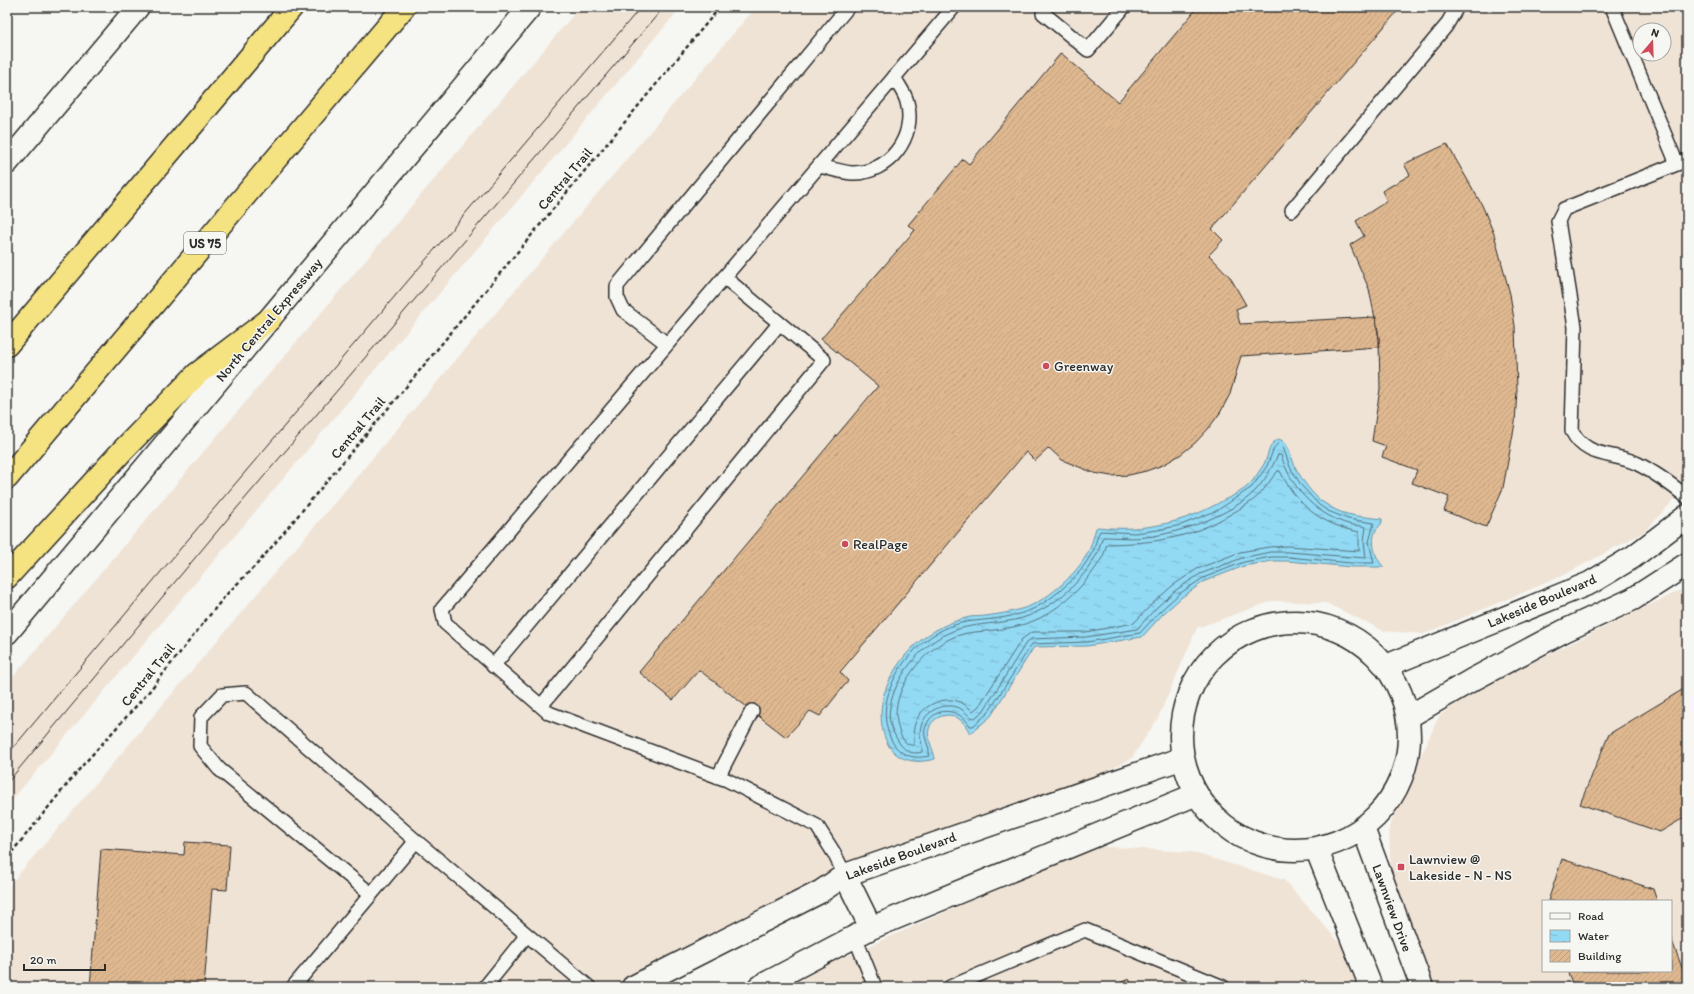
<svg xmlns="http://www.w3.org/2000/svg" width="1694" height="994" viewBox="0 0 1694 994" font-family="Itim,sans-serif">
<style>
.built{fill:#efe3d5;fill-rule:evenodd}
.water{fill:url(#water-ripples);stroke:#6993a4}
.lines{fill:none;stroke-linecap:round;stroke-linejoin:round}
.shore{stroke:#54717b;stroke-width:1}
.building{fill:url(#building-hatch);stroke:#2b2b2b}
.service-casing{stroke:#2b2b2b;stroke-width:16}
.tertiary-casing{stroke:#2b2b2b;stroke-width:25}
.secondary-casing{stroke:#2b2b2b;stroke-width:25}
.motorway-casing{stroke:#2b2b2b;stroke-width:25}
.path{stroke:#2b2b2b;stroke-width:2.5;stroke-dasharray:4 3;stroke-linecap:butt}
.service{stroke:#f6f6f2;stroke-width:13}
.tertiary{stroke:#f6f6f2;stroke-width:22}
.secondary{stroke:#f6f6f2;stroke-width:22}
.motorway{stroke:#f5e382;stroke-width:22}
.tram{stroke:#2b2b2b;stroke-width:1}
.poi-dot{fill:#d1495b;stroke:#f6f6f2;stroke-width:1.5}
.labels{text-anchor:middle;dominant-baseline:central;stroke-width:3;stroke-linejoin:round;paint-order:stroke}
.shield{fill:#f6f6f2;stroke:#686867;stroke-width:1}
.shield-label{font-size:13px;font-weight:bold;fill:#2b2b2b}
.street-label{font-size:14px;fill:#2b2b2b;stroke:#f6f6f2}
.poi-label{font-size:14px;fill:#2b2b2b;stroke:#f6f6f2;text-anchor:start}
</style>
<defs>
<pattern id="water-ripples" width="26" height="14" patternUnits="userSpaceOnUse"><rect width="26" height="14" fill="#92d9f4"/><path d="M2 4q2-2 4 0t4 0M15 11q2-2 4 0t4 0" fill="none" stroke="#7ebad1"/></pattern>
<pattern id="building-hatch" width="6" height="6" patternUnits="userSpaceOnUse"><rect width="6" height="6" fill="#dfb890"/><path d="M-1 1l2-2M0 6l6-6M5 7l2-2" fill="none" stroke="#c09e7c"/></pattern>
</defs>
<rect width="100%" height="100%" fill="#f6f6f2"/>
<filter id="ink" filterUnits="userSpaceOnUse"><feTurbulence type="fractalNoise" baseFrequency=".025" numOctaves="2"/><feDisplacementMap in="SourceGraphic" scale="8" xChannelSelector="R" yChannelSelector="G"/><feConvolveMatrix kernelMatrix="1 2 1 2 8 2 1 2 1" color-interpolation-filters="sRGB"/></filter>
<g filter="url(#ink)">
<path class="built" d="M580,7h101l-674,799v-122z
M756,7h927l4,10v469l-43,46 -84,45 -136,57 -40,-3 -58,-28 -54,-2 -75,27 -39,90 -27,41 -48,24 -389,158 -63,46h-624v-99zM1640,30h24v24h-24z
M1687,587v400h-253l-43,-108 -2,-52 50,-111 30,-23zM1543,901h128v70h-128z
M1093,846l98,6 93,28 62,70 12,37h-571l42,-23z"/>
<path class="water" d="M1279,439c12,4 12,23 19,33 8,14 17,26 31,34 16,11 34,10 53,13v3c-1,3 -4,5 -6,8 -6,11 -1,29 8,37h-33l-63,-6h-16l-28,5 -39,15 -23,16 -19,17 -21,23 -55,9 -53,1 -43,69 -21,18c-3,-6 -5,-11 -11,-15 -9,-8 -27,-3 -30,10 -3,10 5,20 6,30 -16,4 -32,4 -44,-10 -11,-14 -12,-39 -7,-55 13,-40 45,-68 86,-77 5,-1 10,0 15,-1 16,-2 33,-5 47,-11 21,-10 49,-35 58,-57 2,-6 4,-13 6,-20l2,-1c46,5 87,-4 126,-27 9,-4 19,-9 26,-16 5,-6 10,-14 14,-20 5,-9 4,-21 15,-25z"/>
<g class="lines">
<path class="shore" d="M1279,443l4,4 7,20 11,18 18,20 9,6 20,8 26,4 -5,19 5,21h-23l-63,-6h-17l-27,5 -41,16 -24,16 -19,17 -20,22 -53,9 -55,2 -44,69 -15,13h-3c-9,-17 -36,-22 -44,0 -5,10 5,21 3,30 -18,4 -32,-2 -39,-19 -8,-20 -5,-38 4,-58 14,-29 46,-56 80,-58 20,-2 43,-4 61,-13 23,-13 46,-33 58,-57 3,-6 3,-14 7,-20l35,2 23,-3 23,-5 37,-15 34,-23 15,-21 7,-18z
M1278,455h3c10,32 32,57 64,68 7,3 15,2 21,4l-2,14 2,17 -78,-6h-18l-28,6 -42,16 -24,16 -20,18 -19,21 -51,8 -55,2 -5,4 -42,67 -9,8c-6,0 -11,-9 -18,-11 -19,-5 -37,8 -37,27 0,6 3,12 2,18 -17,5 -24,-10 -30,-23 -6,-13 -1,-31 5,-44 15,-30 41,-54 75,-59 22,-4 45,-3 65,-14 25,-12 47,-34 60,-58 3,-6 3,-12 6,-17 15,0 29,2 43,0 32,-3 87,-23 109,-46 10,-10 17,-24 23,-36z
M1278,471h2c18,36 41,53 79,61v19l-71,-5 -19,1 -29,5 -43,17 -25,17 -20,18 -18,19 -48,9h-54l-10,7 -43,67 -6,5c-4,-3 -8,-7 -13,-9 -17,-7 -40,4 -45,22 -3,7 0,15 -1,21 -13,2 -17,-20 -18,-30 0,-15 6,-29 15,-42 14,-21 38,-39 64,-41 21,-2 45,-4 65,-14 26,-14 47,-35 62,-60 3,-5 3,-10 5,-14 48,-1 82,-5 124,-30 10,-6 20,-11 28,-19 7,-7 12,-17 19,-24z"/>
</g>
<path class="building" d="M1198,7h203l-189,222 11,11 -14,15 21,22 16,28 -10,4 4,15 136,-7 4,30 -139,9 -11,38 -10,19 -12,16 -13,14 -15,12 -17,10 -17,6 -17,4 -18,1 -17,-3 -32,-13 -13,-12 -14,13 -9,-9 -186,220 8,9 -28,35 -10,-5 -24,26 -87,-67 -26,30 -34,-28 239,-286 -57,-47 94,-109 -7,-5 55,-66 6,5 92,-111 57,49z
M1447,144l35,61 12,29 16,60 5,32 2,64 -2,33 -12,65 -17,39 -42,-16 5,-14 -37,-14 5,-13 -35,-13 4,-11 -14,-5 8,-52 -1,-51 -10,-49 -19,-44 14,-9 -8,-15 31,-20 -5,-10 28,-16 -6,-11z
M1687,687v129l-27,16 -80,-28 29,-70z
M185,842l45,3 -3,45 -15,-1 -8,98h-114l11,-138 83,6z
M1562,859l91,30 4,12h-109z
M1671,938l16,43v6h-113l-7,-16h104z
M1129,979l4,8h-23z"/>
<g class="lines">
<g class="service-casing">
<path id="service" d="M1612,7l65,157
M1043,13l45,37 36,-43
M1687,160l-123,49 -6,12 17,106 -3,104c14,28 42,21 66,33 18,9 34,21 49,33
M819,166c10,2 22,6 33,7 37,1 65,-37 55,-71 -2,-9 -9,-17 -13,-25
M1292,210l154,-184 11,-19
M667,344l-44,-34 -6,-13v-11l231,-279
M493,666l286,-342
M541,706l283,-346 -100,-83
M718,777l34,-66
M845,875l-11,-22 -17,-27 -90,-46 -178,-67 -104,-90 -3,-14 512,-602
M371,894l-152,-125 -19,-23 1,-29 21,-22 24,-2 170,148
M855,937l20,50
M293,987l123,-146 173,146
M485,987l42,-52
M950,987l135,-57 138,57"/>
</g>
<g class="tertiary-casing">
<path id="tertiary" d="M1181 736a114 114 0 1 1 228 0a114 114 0 1 1-228 0Z
M1386,666l204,-83 43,-26 54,-41
M1408,717l64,-37 92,-49 69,-32 54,-35
M1363,828l59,159
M1316,848l55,139
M845,875l26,53
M633,987l187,-95 25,-17 338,-117
M759,987l112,-59 326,-134"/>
</g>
<g class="secondary-casing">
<path id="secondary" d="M7,163l131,-156
M7,633l523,-626"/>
</g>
<g class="motorway-casing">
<path id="motorway" d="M7,345l285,-338
M7,478l397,-471
M7,577l116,-127 74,-76 73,-55"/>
</g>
<path class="path" d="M7,858l75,-92 65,-72 78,-98 34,-34 147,-175 314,-380"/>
<use href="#service" class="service"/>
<use href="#tertiary" class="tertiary"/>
<use href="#secondary" class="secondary"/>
<use href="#motorway" class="motorway"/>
<path class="tram" d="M7,755l205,-244 429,-504
M7,783l218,-261 439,-515"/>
</g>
</g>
<g class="poi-dot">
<circle cx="1046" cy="366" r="4"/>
<circle cx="845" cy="544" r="4"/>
<rect x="1397" y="863" width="8" height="8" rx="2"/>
</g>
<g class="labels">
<rect class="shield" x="184" y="232" width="42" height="22" rx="3"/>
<g class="shield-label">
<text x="205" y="243">US 75</text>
</g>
<g class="street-label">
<text transform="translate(565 179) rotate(-50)">Central Trail</text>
<text transform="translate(269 320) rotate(-50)">North Central Expressway</text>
<text transform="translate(358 428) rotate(-50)">Central Trail</text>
<text transform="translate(1542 601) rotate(-23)">Lakeside Boulevard</text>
<text transform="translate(148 675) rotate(-51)">Central Trail</text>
<text transform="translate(901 856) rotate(-20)">Lakeside Boulevard</text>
<text transform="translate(1392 908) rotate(70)">Lawnview Drive</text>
</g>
<g class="poi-label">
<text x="1054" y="366">Greenway</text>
<text x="853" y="544">RealPage</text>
<text x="1409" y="859">Lawnview @<tspan x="1409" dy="16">Lakeside - N - NS</tspan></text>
</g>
</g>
<rect width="1694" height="994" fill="none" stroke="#f6f6f2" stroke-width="24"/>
<rect x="12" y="12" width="1670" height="970" fill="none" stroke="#2b2b2b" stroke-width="1.5" filter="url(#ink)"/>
<rect x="1542" y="900" width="130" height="72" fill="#f6f6f2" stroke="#a5a5a2"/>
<rect x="1550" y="913" width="20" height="6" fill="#f6f6f2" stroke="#a5a5a2"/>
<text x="1578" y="920" font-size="12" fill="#2b2b2b">Road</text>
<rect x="1550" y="930" width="20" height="12" fill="url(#water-ripples)" stroke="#a5a5a2"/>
<text x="1578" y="940" font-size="12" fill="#2b2b2b">Water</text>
<rect x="1550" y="950" width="20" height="12" fill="url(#building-hatch)" stroke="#a5a5a2"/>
<text x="1578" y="960" font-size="12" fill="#2b2b2b">Building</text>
<g transform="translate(1652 42) rotate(19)"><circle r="19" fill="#f6f6f2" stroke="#a5a5a2"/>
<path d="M0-3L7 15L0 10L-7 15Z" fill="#d1495b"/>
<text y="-6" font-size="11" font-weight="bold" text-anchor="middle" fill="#2b2b2b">N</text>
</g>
<path d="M24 964v6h81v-6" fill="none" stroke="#2b2b2b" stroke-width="2"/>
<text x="30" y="964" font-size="12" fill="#2b2b2b" stroke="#f6f6f2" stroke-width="3" paint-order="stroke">20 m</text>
</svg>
